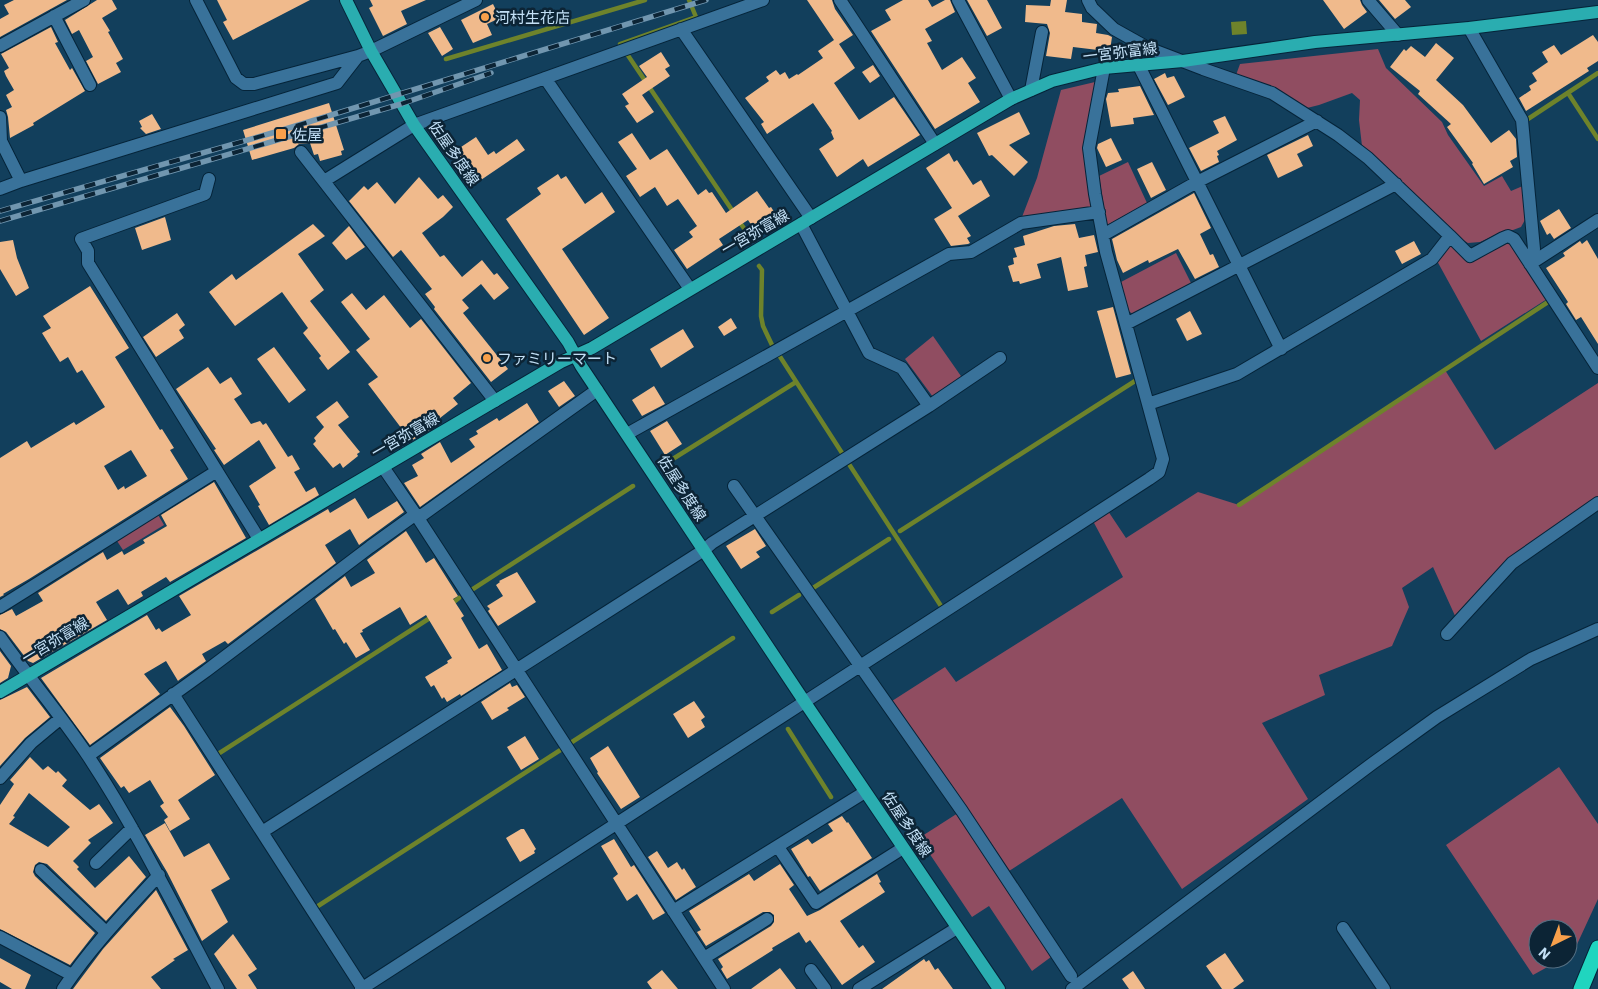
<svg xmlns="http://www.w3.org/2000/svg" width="1598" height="989" viewBox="0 0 1598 989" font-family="'IBM Plex Sans','Noto Sans JP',sans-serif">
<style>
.green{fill:#904d61}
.water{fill:#6e832b}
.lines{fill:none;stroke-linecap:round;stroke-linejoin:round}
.stream{stroke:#6e832b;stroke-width:4.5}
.building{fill:#f0ba8c;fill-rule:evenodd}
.minor-casing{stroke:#052439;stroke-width:14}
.major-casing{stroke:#052439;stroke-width:14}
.highway-casing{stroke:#052439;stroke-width:17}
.minor{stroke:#39729a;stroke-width:12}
.major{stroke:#2aadb0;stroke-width:12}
.highway{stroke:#20d5bf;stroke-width:15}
.rail-casing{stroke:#7196af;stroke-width:5.5}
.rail{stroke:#0c2435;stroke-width:4;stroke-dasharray:11;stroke-linecap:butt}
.poi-dot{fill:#f8a04b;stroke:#0c2435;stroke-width:2}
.labels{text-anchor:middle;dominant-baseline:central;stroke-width:5;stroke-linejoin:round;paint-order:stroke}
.poi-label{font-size:15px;fill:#c3e0f6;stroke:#0c2435;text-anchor:start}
.street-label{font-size:15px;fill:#c3e0f6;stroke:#0c2435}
</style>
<rect width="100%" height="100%" fill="#123f5c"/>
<path class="green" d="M1378,49l8,19 56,54 6,13 36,51 18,-10 9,15 14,-6 1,33 -5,9 -8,3h-7l-26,12 -12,1 -12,-7 -94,-90 -3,-26 1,-20 -8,-7 -33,12 -16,4 -67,-34 4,-11z
M1095,82l-2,125 -71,10 15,-39 24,-88z
M1128,162l19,41 -40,22 -8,-49z
M1451,241l19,20 35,-18 7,2 35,54 -66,42 -45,-82z
M1176,253l16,32 -57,30 -7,-4 -7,-29z
M933,336l30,43 -30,18 -28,-38z
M1445,370l50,80 103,-67v115l-142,120 -23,-51 -31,21 7,19 -17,39 -73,29 6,20 -63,28 46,76 -126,90 -60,-91 -113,73 -117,-170 53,-34 11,15 167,-105 -30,-56 15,-10 18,27 72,-46 41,13z
M157,513l7,12 -41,25 -8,-12z
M1559,767l39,57v75l-25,54 -5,3v-27h-30v30h24l-29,16 -87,-130z
M958,813l93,144 -19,14 -43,-65 -17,11 -53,-79z"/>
<path class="water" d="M1246,21l1,13 -15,1 -1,-13z"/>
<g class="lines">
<path class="stream" d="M620,44l76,-27 -7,-17
M627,54l107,159
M446,59l199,-59
M1568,93l30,46
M1528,119l70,-46
M738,220l8,11
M759,266l3,4 -1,46 2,10 9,19
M779,355l63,98
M847,461l94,145
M668,462l128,-80
M1239,505l309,-203
M900,531l235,-150
M813,588l76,-49
M473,589l160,-103
M450,605l9,-7
M772,612l27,-17
M788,729l43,68
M572,742l161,-104
M218,754l215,-138
M318,906l244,-157"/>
</g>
<path class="building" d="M14,0h53l-67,37v-18l9,-5 -5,-9z
M97,0h15l5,9 -15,9 8,13 -2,1 15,27 -7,4 5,9 -23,12 -12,-23 7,-4 -14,-27 -7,4 -7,-14z
M217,0h93l-77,40 -10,-18 4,-2z
M370,0h56l-25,11 6,13 -24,12 -14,-28 4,-2z
M807,0h25l3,9 18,26 -14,9 16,24 -21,15 25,37 35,-23 26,38 -52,32 -5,-8 -26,18 -18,-28 15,-10 -3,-7 1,-1 -19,-28 -46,31 -6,-10 3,-2 -19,-24 24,-17 -3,-4 10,-7 4,5 5,-3 4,7 8,-5 1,1 25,-17 -5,-7 16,-11z
M903,0h25l4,7 13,-7h5l5,12 -30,17 7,12 -5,2 15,27 20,-13 14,21 -8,5 12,19 -45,27 -64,-98 20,-11 -6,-10z
M967,0h20l15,28 -15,8z
M1051,0h16l-2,12 17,2v8l15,2 -1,9 12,2 4,2 -3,20 -11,-1v-6l-25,-3 -2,12 -25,-3 4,-23 -3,-9 -22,-2 1,-17 24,1z
M1323,0h37l2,5 5,7 -23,17z
M1379,0h26l6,7 -16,12z
M493,4l7,14 -13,6 5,11 -19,8 -12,-23z
M51,27l7,15 -3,1 15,27 2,-2 13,23 -52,32 1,2 -24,13 -2,-21 -2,-7 6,-3 -6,-12 8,-5 -8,-14 -2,-5 5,-3 -8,-14z
M440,27l13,22 -11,7 -14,-23z
M1593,35l5,7v19l-11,7 2,3 -63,40 -7,-13 12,-8 -2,-4 8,-5 -5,-8 16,-11 -6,-10 12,-7 7,10z
M1436,43l18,15 -18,22 27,25 28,38 18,-13 7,9 1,18 -7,4 3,6 -29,17 -12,-20 1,-1 -26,-36 4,-3 -33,-30 2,-3 -30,-24 14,-18 2,2 5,-5 14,11z
M661,52l9,14 -5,3 5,7 -28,19 12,17 -17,11 -12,-17 4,-2 -7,-10 25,-17 -8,-11z
M873,65l7,11 -10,7 -8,-11z
M1165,73l2,5 7,-2 11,21 -17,8 -14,-26z
M1140,86l14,29 -21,3 1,6 -23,3 -5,-28 2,-6 11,-1 -1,-3z
M329,103l15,47 -3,1 1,4 -22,6 -2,-7 -4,1 -4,-12 -11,1 -5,4 -42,12 -9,-30z
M1019,112l11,22 -21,11 19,17 -14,14 -22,-21 -3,1 -12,-23z
M152,114l9,15 -15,5 -6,-6 2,-1 -3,-6z
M1225,116l12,24 -20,11 2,4 -2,1 2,6 -18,9 -12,-23 30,-15 -6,-12z
M632,133l18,27 17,-11 31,46 8,-6 3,4 3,-1 14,21 31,-22 12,17 2,-1 7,11 -19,13 -4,-7 -3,2 -4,-6 -29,19 4,6 -36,24 -13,-19 19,-13 -4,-5 8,-6 -19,-27 -11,7 -12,-19 -15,10 -14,-21 11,-7 -19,-27z
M1308,135l5,11 -16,8 6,12 -25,12 -11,-23z
M476,137l12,18 6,-4 2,3 21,-15 8,11 -50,34 -20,-33z
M1111,138l11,22 -16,7 -9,-19 1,-4z
M949,153l5,9 3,-2 16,25 8,-5 9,16 -32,20 13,20 -4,2 3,5 -2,1 -17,2 -17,-27 18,-11 -26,-40z
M1152,162l14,28 -15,8 -14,-29z
M558,174l3,5 5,-3 19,28 17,-12 13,20 -53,37 47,69 -25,17 -78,-116 35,-25 -4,-6z
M419,177l19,22 5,-4 10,12 -10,10 -21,16 18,24 4,-2 18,22 20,-17 12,15 3,-2 12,15 -15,12 -13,-16 -19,16 7,8 -6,5 45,56 -17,13 -57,-73 1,-2 -10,-13 7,-5 -31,-39 -8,7 -44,-56 15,-15 4,4 9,-8 18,22z
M1194,193l17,35 -11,6 10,21 3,-1 6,13 -24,12 -17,-30 -29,14 -1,-3 -25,13 -6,-13 -5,-21z
M1559,209l12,19 -17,11 -4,-6 -3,2 -7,-14z
M165,217l6,23 -29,10 -7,-22z
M313,224l12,12 -27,18 26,36 -14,11 40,51 -22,18 -9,-12 2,-2 -18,-23 5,-5 -26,-36 -47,34 -26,-34 23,-18 4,6z
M1075,224l4,14 15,-3 4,17 -13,3 2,11 -3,1 4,20 -20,4 -7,-34 -24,7 4,14 -21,6 -1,-3 -6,1 -5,-16 6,-2 -1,-6 4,-1 -3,-9 11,-3 -2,-9 31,-10z
M349,226l16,21 -19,13 -14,-17z
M13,240l4,18 12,30 -13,8 -16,-27v-27z
M1587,240l11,19v85l-17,-27 -5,3 -10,-16 2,-2 -22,-34 19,-12 -2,-3 17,-12 2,3z
M1414,241l7,13 -19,10 -7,-13z
M90,286l39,62 -14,9 45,73 2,-1 12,19 -4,2 18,29 -159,100 -26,15 1,1 -4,2v-139l27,-17 4,7 43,-26 2,3 29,-18 -23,-37 -5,3 -9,-16 -8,5 -18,-29 9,-5 -8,-12zM131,450l16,26 -22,13 -1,-3 -6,4 -14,-24z
M352,293l14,17 18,-15 26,33 11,-9 50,64 -18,15 5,6 -27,21 2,3 -22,13 -43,-57 10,-7 -22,-27 14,-11 -29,-37z
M1113,307l18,67 -15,4 -19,-67z
M1190,311l12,23 -15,7 -11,-22z
M177,313l8,12 -6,5 5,8 -28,19 -13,-20z
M731,318l6,10 -13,8 -6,-9z
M683,329l11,18 -33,21 -11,-19z
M274,347l32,43 -17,13 -32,-44z
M208,367l12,17 11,-7 11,17 -8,5 17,25 9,-3 3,4 3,-2 22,34 4,-2 8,14 -6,3 12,20 9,-5 4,8 -50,30 -11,-19 2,-1 -11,-19 27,-18 -17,-28 -35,25 -10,-15 2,-1 -40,-60z
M564,381l11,15 -16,11 -11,-16z
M654,386l11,18 -23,12 -10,-16z
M337,401l12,16 -11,8 22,27 -3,2 1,2 -15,12 -3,-5 -7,5 -20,-24 3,-3 -2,-3 10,-11 -8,-10z
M527,403l12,19 -119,85 -16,-24 14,-7 -6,-11 12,-7 -3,-4 19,-12 11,21 24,-16 -6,-8 9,-5 -2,-3 21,-13 2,3z
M667,421l15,23 -17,11 -15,-24z
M214,482l32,56 -76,44 -4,-5 -25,15 2,4 -15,9 -10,-16 -22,13 11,18 -74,43 -5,-2 -22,-29 -6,-3v-14l12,-6 4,7 27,-15 -5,-8 65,-41 4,8 15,-9 2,4 21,-12 -2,-3 24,-14 -6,-11z
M355,498l13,21 29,-18 7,11 -45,33 -9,-16 -25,16 11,18 -108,81 -3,-3 -23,13 4,7 -27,19 -1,1 -12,-20 -22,13 16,20 -70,51 -49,-67 106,-63 9,15 3,-2 3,4 29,-17 -12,-19 149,-87 2,4z
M755,529l11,17 -10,6 4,5 -19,12 -15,-23z
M406,531l20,32 8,-5 24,38 -5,3 11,17 -3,2 18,31 8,-5 15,26 -41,26 -1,-2 -13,8 -3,-5 -2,2 -8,-14 -3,2 -6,-10 23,-14 -1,-2 5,-3 -26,-43 -16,10 -10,-18 -38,23 1,2 -3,1 10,17 -14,8 -10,-16 -2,2 -9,-15 -2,1 -18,-31 30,-23 6,11 24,-14 -8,-13 1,-1z
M517,572l19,30 -38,24 -10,-15 2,-2 -3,-3 16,-10 -7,-11 4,-3 -1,-1z
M0,651l11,15 -3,12 -8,5z
M510,683l2,4 5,-2 8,12 -18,11 2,2 -17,10 -11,-18z
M27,687l23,30 -25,21 -25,28v-66z
M694,701l11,16 -4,3 4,7 -17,11 -15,-24z
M170,707l14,19 31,49 -37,25 12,19 -20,12 -6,-11 4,-3 -8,-11 4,-3 -14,-23 -21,13 -5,-7 -3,2 -21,-30z
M525,736l14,23 -18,11 -14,-23z
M608,746l32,51 -19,12 -24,-36 1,-1 -8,-14z
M30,757l13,13 5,-4 8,7 2,-2 9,9 -5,6 28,24 9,-6 14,19 -25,17 3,3 -18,18 6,6 -2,2 18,19 34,-32 17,21 -40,44 -59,-57 -8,-2 -4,3 -2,7 2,4 60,57 -25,32 -70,-36v-124l14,-21 -4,-4zM29,793l41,34 -22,20 -39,-23 6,-7 -2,-1z
M842,816l5,7 1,-1 24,36 -52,33 -10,-15 -2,1 -17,-28 17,-10 4,5 21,-13 -5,-7z
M165,823l19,34 25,-14 21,36 -19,11 17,32 -26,19 -35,-69 -22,-37z
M521,829h3l12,20 -2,2 1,2 -15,9 -14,-24z
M614,839l17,28 3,-2 31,48 -12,7 -16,-26 -10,7 -14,-23 5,-4 -17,-28z
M657,851l11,17 9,-6 5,8 2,-2 12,19 -20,13 -28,-43z
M780,864l14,21 -5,4 18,27 13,-6 57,-36 4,8 -2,1 6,9 -45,29 19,27 4,-3 12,17 -33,23 -32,-45 -4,3 -7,-11 -27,16 1,2 -46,29 -6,-10 2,-2 -5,-8 53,-33 3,-4v-7l-4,-3h-7l-57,34 -9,-14 4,-2 -12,-19 60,-37 5,7z
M156,890l32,60 -15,9 2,1 -24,17 10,12h-88l30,-40z
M233,934l24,35 -9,6 9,14h-20l-23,-35z
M1225,953l19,28 -11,8h-11l-16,-23z
M0,958l31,17 -6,14h-13l-12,-7z
M924,959l2,3 3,-2 6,10 3,-2 15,21h-71z
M780,968l16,21h-45z
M662,970l16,19h-26l-5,-7z
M1133,971l12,18h-16l-7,-10z"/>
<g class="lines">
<g class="minor-casing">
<path id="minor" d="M196,0l40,78 8,6h10l104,-28
M840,0l95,144
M958,0l53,99
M1088,0l4,8 22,21 34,19 55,21 69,24 66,42 30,23 82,78
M1368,0l30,35
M54,16l36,69
M1469,28l53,92 12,129 -4,15
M681,29l130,189
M0,46l84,-46
M1138,64l143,285
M1104,68l-15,80 6,46 11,58 42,152
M545,78l145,211
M1031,90l11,-58
M0,117l1,24 20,40
M301,152l194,249
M209,179l-4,15 -124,45 7,12v12l171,276
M324,181l90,-56 349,-125
M0,189l21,-8 316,-98 21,-27 13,-5 105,-51
M801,224l68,129 33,15 27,38
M1103,235l94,-53 120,-61
M1530,264l68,-44
M1126,324l270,-140
M627,434l322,-180 22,-2 50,-29 78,-11
M383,467l35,51 306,471
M734,486l228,325 109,165
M418,518l179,-128
M0,607l217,-136
M1447,634l65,-71 86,-60
M0,637c28,40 61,78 88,119 49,74 88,155 130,233
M173,694l190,295
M88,756l118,-85 164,-124 46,-33
M0,778l31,-35 30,-25
M262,832l442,-282 8,-7 217,-137 71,-48
M778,847l38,56 87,-55
M96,863l36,-35
M41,870l65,62
M673,911l192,-119
M1343,928l41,61
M0,937l72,38
M704,958l63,-39
M811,970l14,19
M63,989c28,-42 62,-77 96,-114
M361,989l788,-510 10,-7 4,-13 -15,-55 89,-30 195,-115 18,-23 20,20 33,-18 5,-2 6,3 84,129
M859,989l98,-61
M1072,989l301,-226 64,-46 94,-58 67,-30"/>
</g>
<g class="major-casing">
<path id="major" d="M346,0l25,51 43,74 154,217 13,24 223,335 195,288
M0,692l561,-330 31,-14 419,-249 41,-18 52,-13 79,-7 132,-19 154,-14 129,-16"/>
</g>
<g class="highway-casing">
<path id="highway" d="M1581,989l17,-41"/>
</g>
<use href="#minor" class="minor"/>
<use href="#major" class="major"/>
<use href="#highway" class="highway"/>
<g class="rail-casing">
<path id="rail" d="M0,211l279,-80 427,-131
M0,221l401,-117 90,-31"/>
</g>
<use href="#rail" class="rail"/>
</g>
<g class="poi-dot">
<circle cx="485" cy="17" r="5"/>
<rect x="275" y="128" width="12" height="12" rx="2.5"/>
<circle cx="487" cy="358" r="5"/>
</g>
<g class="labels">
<g class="poi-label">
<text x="495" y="17">河村生花店</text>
<text x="292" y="134">佐屋</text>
<text x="497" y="358">ファミリーマート</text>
</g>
<g class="street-label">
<text transform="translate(1120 52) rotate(-7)">一宮弥富線</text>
<text transform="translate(454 153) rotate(55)">佐屋多度線</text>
<text transform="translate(755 232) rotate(-30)">一宮弥富線</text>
<text transform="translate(405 435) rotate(-30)">一宮弥富線</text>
<text transform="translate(682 488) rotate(57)">佐屋多度線</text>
<text transform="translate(55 640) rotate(-31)">一宮弥富線</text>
<text transform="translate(907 824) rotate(56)">佐屋多度線</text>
</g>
</g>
<g transform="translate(1553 944) rotate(222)"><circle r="24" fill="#0c2435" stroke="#556f82"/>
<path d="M0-4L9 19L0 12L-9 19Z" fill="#f8a04b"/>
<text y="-8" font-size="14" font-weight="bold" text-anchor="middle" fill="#c3e0f6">N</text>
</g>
</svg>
